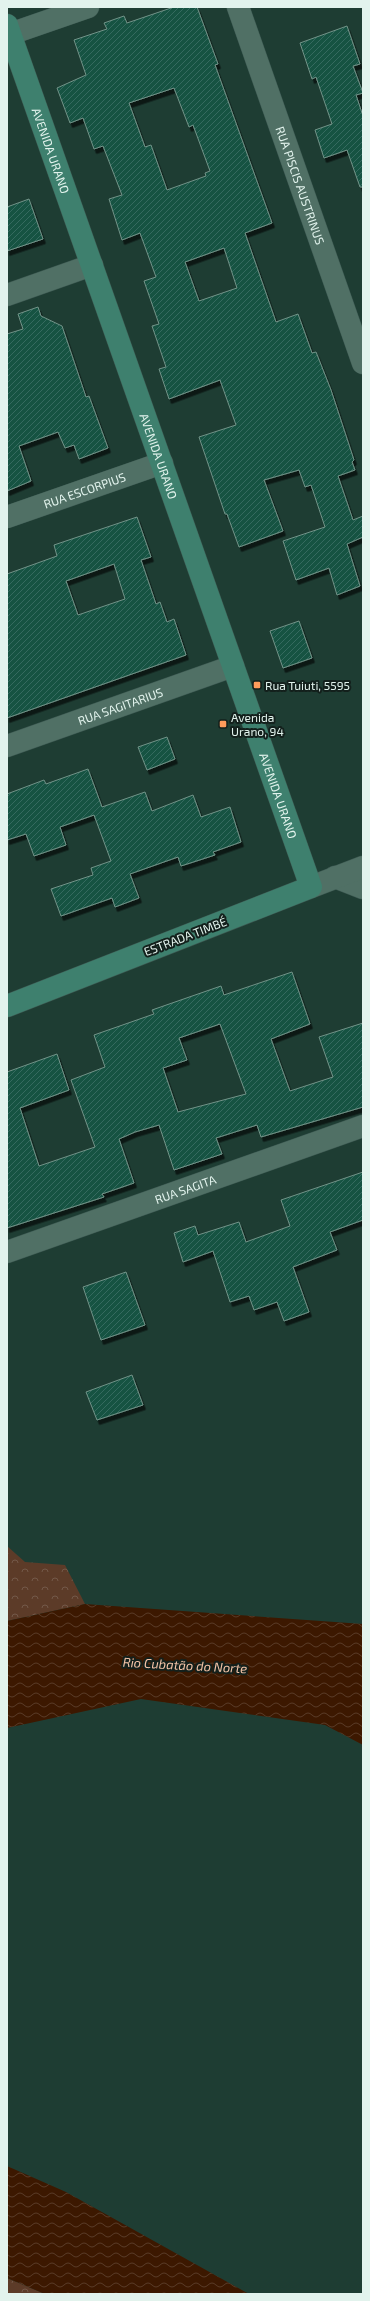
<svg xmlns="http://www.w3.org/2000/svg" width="370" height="2301" viewBox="0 0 370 2301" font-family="'Exo 2',sans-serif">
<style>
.forest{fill:url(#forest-crowns)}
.water{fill:url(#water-waves)}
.building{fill:url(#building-hatch);stroke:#729388;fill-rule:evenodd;filter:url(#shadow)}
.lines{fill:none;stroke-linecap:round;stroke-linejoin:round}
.street-casing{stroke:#3d5952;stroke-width:23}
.secondary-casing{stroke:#3d5952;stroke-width:23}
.street{stroke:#507065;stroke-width:22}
.secondary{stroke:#3e806e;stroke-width:22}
.poi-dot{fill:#ff9b5b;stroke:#13201c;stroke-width:1.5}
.labels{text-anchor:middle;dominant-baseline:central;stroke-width:4;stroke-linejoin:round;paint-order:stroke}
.street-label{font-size:12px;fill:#e2f3ed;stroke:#13201c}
.poi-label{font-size:12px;fill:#e2f3ed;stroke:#13201c;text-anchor:start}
.water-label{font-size:13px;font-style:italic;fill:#f6c5a8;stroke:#13201c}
</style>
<defs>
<pattern id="forest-crowns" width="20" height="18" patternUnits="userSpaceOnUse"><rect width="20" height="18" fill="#5c3b28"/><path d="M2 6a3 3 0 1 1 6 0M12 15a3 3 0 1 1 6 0" fill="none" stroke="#735848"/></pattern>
<pattern id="water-waves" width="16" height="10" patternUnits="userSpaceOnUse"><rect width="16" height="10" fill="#3c1800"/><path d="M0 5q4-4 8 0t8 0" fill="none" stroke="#583a26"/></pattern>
<pattern id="building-hatch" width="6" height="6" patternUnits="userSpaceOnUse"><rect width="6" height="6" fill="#145242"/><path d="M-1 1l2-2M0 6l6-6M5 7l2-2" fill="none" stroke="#366b5e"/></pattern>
<filter id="shadow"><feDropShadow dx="2.5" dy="4.5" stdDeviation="0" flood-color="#0009"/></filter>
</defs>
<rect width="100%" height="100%" fill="#1e3d33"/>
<path class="forest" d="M7,1546l18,16 40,3 20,39 -78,17z
M7,2278l38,16h-38z"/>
<path class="water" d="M85,1604l278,20v121l-38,-20 -184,-26 -134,29v-107z
M7,2166l59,26 183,102h-204l-38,-16z"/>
<path class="building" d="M174,7h23l21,57 -3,1 57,158 -27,10 31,89 22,-8 14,39 4,-1 15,38 23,70 -2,2 3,8 -17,6 15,44 10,-4v21l-16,7 13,42 -23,9 -8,-27 -33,12 -13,-39 42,-14 -14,-42 -6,2 -6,-17 -35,10 19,51 -44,16 -12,-33h-2l-26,-77 37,-12 -16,-45 -51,19 -10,-30 7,-2 -14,-41 7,-2 -15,-43 12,-4 -16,-44 -18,7 -13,-41 13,-4 -19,-49 -9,3 -11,-31 -13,5 -13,-35 29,-13 -12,-35 33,-11 -3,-6 20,-7 3,7zM174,88l15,39 4,-2 17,46 -5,2 1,3 -39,14 -16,-45 -6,2 -16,-44zM224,248l13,40 -38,13 -14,-39z
M347,26l13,38 -7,2 10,27 -7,2 7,21v71h-3l-13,-37 -23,8 -9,-28 17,-6 -16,-47 -4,2 -12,-36z
M29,199l14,40 -36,12v-44z
M38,307l3,9 21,10 24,71 3,-1 19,52 -29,11 -5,-14 -9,3 -7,-16 -39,14 12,35 -24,10v-157l16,-5 -5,-15z
M137,517l14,40 -10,3 15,44 4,-2 7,20 7,-3 12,36 -179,63v-144l50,-18 -3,-11zM114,564l11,35 -47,16 -12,-34z
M299,621l13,37 -29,10 -13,-37z
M167,737l8,22 -28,11 -9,-23z
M88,769l14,38 43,-15 7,19 41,-16 8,22 29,-10 11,35 -28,10 2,3 -34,11 -3,-9 -48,17 9,24 -24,9 -3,-9 -51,18 -10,-27 42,-14 -2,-7 20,-7 -17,-46 -34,12 6,18 -32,11 -8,-22 -19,6v-46l37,-14 2,4z
M292,972l18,52 -39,15 19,52 43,-14 -14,-40 44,-14v84l-102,30 -4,-12 -41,13 6,16 -48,16 -15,-45 -24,7 -16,7 15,44 -32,11 2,3 -97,31v-156l50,-18 12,36 -49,18 19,58 56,-19 -24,-67 34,-13 -11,-32 60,-21 -2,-4 69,-24 3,9zM220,1024l26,70 -68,18 -15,-44 24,-8 -8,-22z
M363,1172v48l-33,12 7,18 -44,17 16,45 -25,9 -7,-19 -23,8 -5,-14 -19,6 -17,-51 -30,11 -9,-29 21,-7 3,9 41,-13 7,20 44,-16 -9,-26z
M126,1272l19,53 -44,15 -18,-53z
M132,1375l11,30 -46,15 -11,-28z"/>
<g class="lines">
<g class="street-casing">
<g id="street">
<path id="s1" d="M238,7l125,356"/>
<path d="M10,34l78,-27"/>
<path d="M7,295l85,-30"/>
<path id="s2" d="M7,517l155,-54"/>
<path id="s3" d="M7,746l226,-80"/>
<path d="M335,877l28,11"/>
<path d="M311,887l52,-20"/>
<path id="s4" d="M7,1252l356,-126"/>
</g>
</g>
<g class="secondary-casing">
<g id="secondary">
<path id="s5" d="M7,25l304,862 -304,119"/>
</g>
</g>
<use href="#street" class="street"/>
<use href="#secondary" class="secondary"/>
</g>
<g class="poi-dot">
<rect x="253" y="681" width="8" height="8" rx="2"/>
<rect x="219" y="720" width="8" height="8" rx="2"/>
</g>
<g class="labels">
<g class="street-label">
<text stroke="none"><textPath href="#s5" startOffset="133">AVENIDA URANO</textPath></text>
<text stroke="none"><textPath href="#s1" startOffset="189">RUA PISCIS AUSTRINUS</textPath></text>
<text stroke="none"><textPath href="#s5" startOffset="457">AVENIDA URANO</textPath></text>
<text stroke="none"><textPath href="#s2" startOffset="82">RUA ESCORPIUS</textPath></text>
<text stroke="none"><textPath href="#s3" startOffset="120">RUA SAGITARIUS</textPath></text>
<text stroke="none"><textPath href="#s5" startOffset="817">AVENIDA URANO</textPath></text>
<text transform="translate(185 936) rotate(-21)">ESTRADA TIMBÉ</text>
<text stroke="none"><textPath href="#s4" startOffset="189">RUA SAGITA</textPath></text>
</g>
<g class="poi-label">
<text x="265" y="685">Rua Tuiuti, 5595</text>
<text x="231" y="717">Avenida<tspan x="231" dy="14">Urano, 94</tspan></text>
</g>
<g class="water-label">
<text transform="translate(185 1665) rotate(3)">Rio Cubatão do Norte</text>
</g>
</g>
<rect width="370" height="2301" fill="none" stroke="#e2f3ed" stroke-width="16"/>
</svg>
